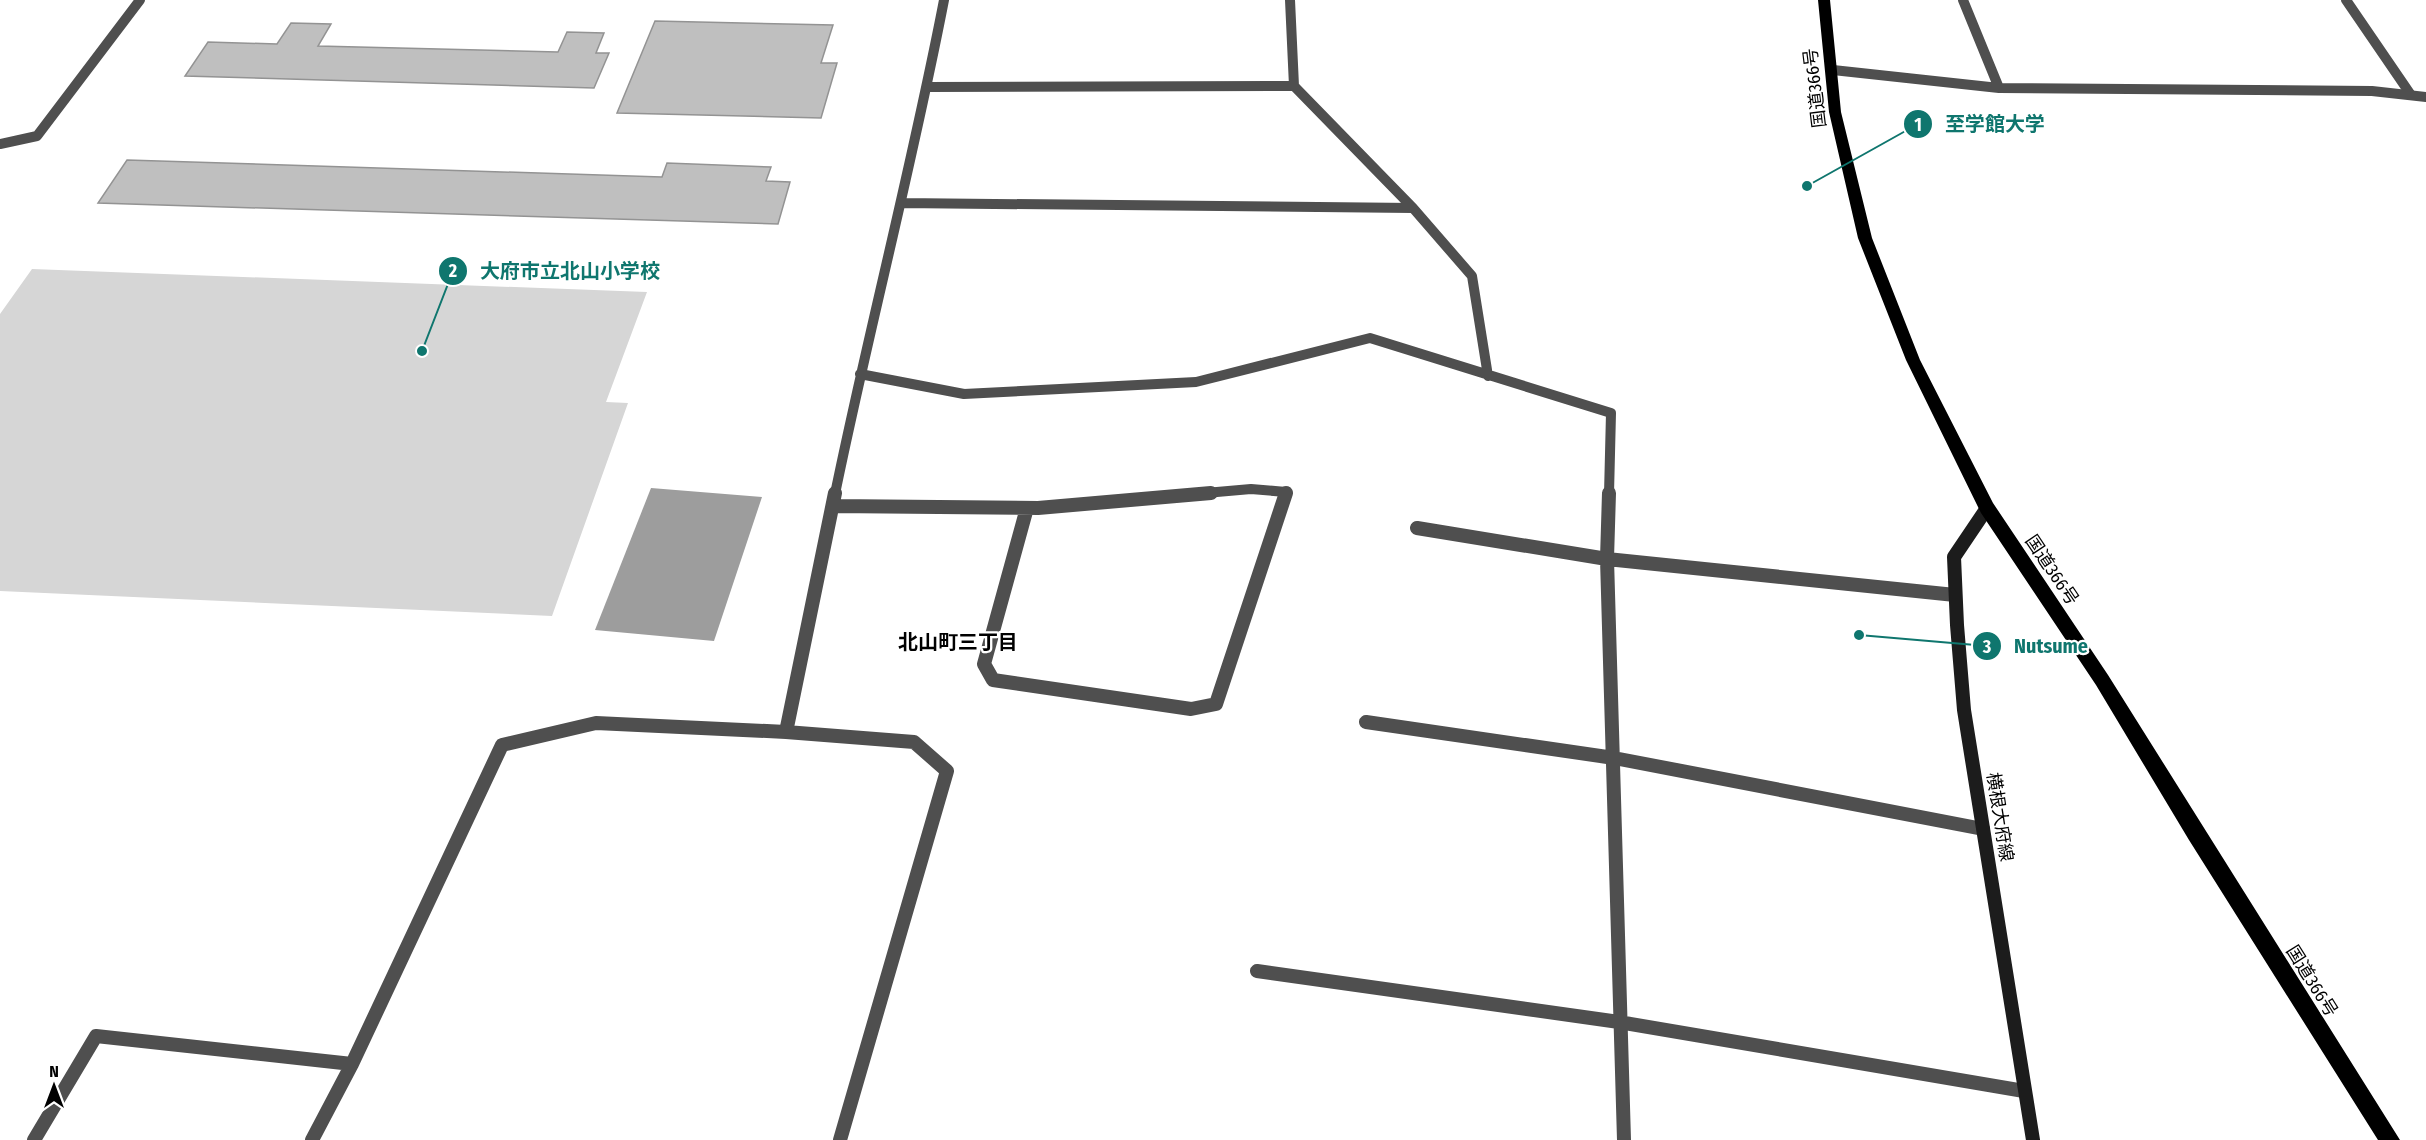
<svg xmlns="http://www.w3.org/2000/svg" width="2426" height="1140" viewBox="0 0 2426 1140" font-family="'Fira Sans Condensed','Noto Sans JP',sans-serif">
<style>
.green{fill:#d6d6d6}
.water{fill:#9d9d9d}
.building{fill:#bfbfbf;stroke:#939393;stroke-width:1.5}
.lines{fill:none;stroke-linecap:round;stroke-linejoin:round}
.service{stroke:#4f4f4f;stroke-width:10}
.minor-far1{stroke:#4f4f4f;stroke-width:10}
.minor{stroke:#4f4f4f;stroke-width:14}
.secondary{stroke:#1c1c1c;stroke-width:14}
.trunk{fill:#000;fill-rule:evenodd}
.labels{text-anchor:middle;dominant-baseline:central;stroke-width:4.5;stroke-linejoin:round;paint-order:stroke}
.street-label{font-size:18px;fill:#000;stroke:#fff}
.neighbourhood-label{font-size:20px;font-weight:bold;fill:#000;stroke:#fff}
.leader{fill:none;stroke:#0f766e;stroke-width:2}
.callout-dot{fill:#0f766e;stroke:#fff;stroke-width:2}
.mark-label{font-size:18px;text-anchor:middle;font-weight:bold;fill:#fff}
.callout-label{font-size:20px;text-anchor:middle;font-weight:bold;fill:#0f766e;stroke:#fff;stroke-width:4.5;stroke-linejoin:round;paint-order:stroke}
</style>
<rect width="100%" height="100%" fill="#fff"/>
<path class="green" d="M32,269l615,23 -41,110 22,1 -76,213 -552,-25v-277z"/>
<path class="water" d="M651,488l111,9 -48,144 -119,-11z"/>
<path class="building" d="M655,21l178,4 -12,38h16l-16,55 -204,-5z
M291,23l40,1 -13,22 240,6 9,-20 37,1 -8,20h13l-15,35 -409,-12 23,-34 69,2z
M127,160l535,17 5,-14 104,4 -5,14 24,1 -12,42 -680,-21z"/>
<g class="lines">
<path class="service" d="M2346,0l65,95"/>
<path class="minor-far1" d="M1290,0l4,86 119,122 59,68 16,100
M1963,0l36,88
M1833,70l166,18 373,3 54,6
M927,87l367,-1
M0,144l37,-8 103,-136
M901,203l512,5
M860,374l104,20 232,-12 174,-44 241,75 -2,81
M835,494c34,-165 77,-328 109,-494
M1194,494l57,-5 35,3 -1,2"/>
<path class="minor" d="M1609,493l-2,66 17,581
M833,506l205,2 173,-15
M1027,508l-43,156 9,16 198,29 25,-5 70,-211
M1417,528l190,31 348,36
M1366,722l248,36 369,71
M786,732l49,-239
M1257,971l362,51 405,69
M34,1140l62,-104 256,28
M312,1140l40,-76 150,-319 94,-22 190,9 128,10 33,29 -107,369"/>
<path class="secondary" d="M1987,508l-33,49 3,68 7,85 69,430"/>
<path class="trunk" d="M1818,0h12l11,112 31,126 48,122 73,143 115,172 292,465h-22l-189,-300 -93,-155 -115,-172 -75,-153 -48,-122 -29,-126z"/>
</g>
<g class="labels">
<g class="street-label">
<text transform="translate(1815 88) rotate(-97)">国道366号</text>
<text transform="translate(2052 570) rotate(56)">国道366号</text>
<text transform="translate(2000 817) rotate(81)">横根大府線</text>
<text transform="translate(2312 981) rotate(58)">国道366号</text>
</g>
<g class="neighbourhood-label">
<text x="958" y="642">北山町三丁目</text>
</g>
</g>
<path class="leader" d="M1807 186L1918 124M422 351L453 271M1859 635L1987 646"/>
<g class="callout-dot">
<circle cx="1807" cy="186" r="6"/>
<circle cx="422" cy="351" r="6"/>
<circle cx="1859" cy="635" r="6"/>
<circle cx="1918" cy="124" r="15"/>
<circle cx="453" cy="271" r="15"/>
<circle cx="1987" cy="646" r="15"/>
</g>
<g class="mark-label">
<text x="1918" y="131">1</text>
<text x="453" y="277">2</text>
<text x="1987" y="653">3</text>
</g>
<g class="callout-label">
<text x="1995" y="131">至学館大学</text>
<text x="570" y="278">大府市立北山小学校</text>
<text x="2051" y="653">Nutsume</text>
</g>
<g transform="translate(54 1086)" stroke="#ffffff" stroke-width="4.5" paint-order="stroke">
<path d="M0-4.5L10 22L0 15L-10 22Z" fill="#000000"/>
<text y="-9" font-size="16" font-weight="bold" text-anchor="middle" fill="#000000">N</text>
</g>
</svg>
